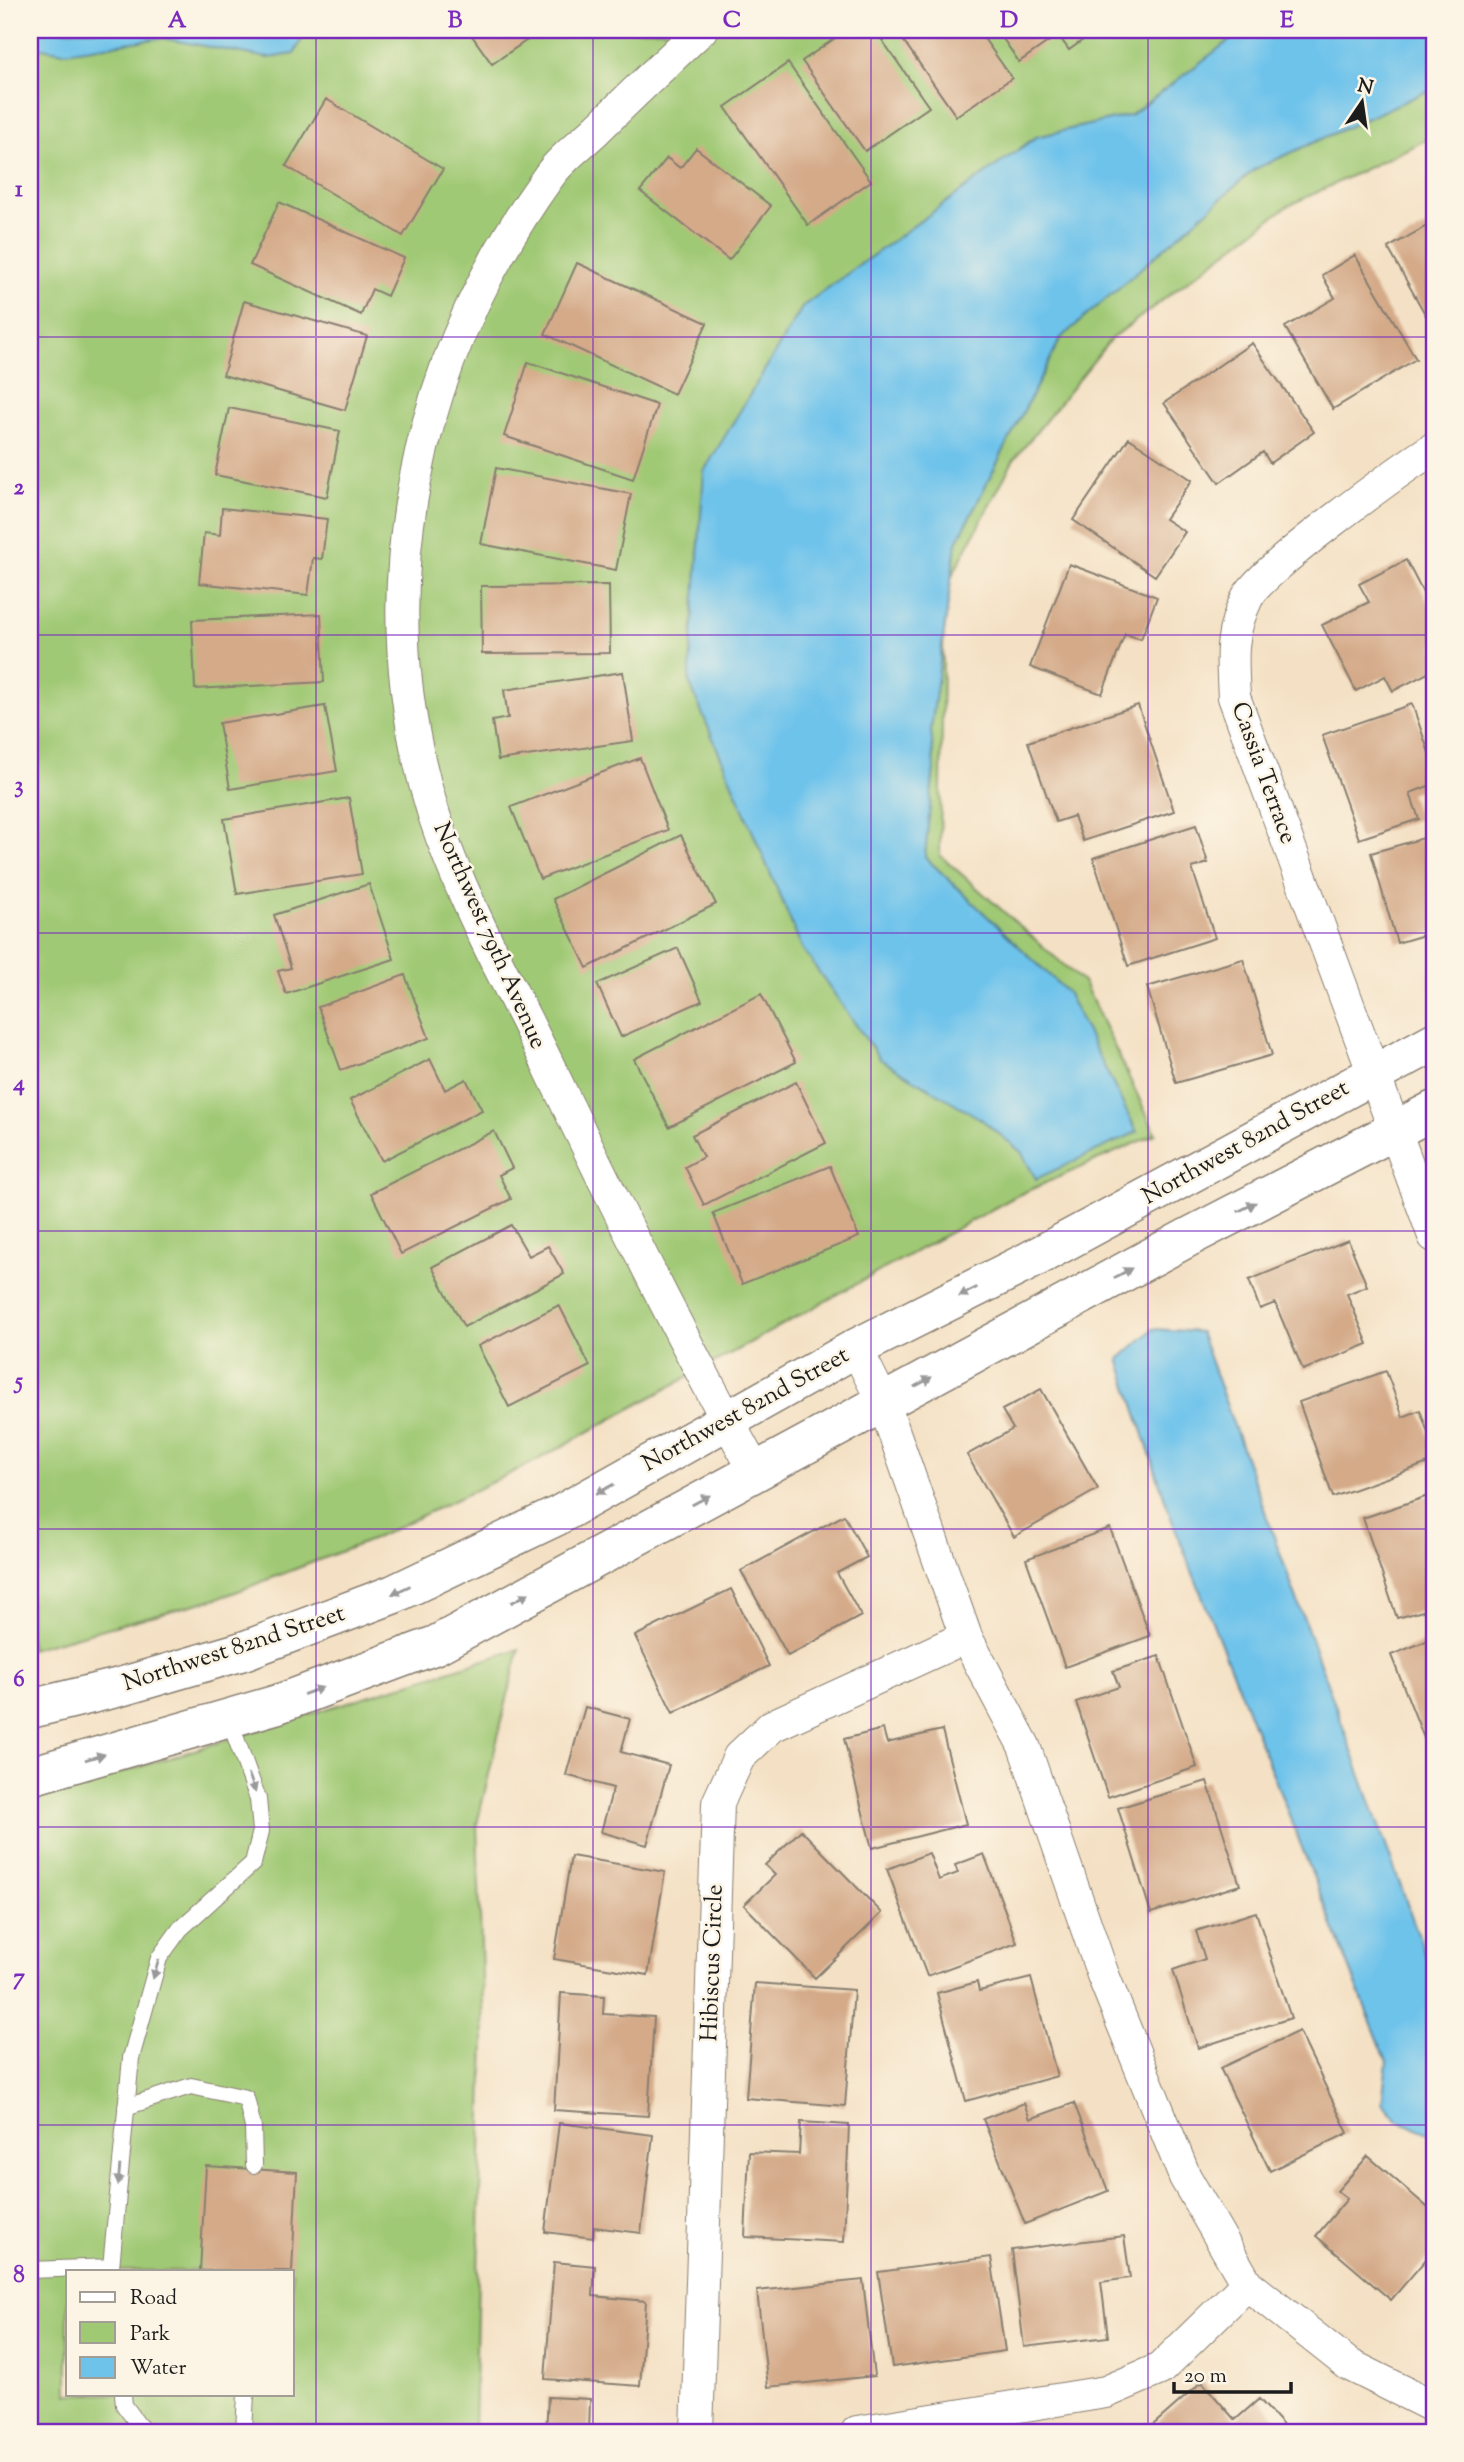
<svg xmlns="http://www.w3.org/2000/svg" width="1464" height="2462" viewBox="0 0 1464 2462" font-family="'Sorts Mill Goudy',serif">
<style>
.green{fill:#a0c974;stroke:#5e7248;stroke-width:2;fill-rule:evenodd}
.water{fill:#6ec3eb;stroke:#457084;stroke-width:2}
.building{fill:#d4aa89}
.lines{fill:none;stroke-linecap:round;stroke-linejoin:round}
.service-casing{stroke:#887e70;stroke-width:18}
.minor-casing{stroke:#887e70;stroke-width:34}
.tertiary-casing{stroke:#887e70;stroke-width:41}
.service{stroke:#fff;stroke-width:16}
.minor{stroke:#fff;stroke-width:32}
.tertiary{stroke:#fff;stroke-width:38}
.oneway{fill:#999}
.grid{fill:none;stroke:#7b2cbf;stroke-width:2;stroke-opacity:0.55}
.labels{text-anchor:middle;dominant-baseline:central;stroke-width:5;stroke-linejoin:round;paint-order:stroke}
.street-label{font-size:24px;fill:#1c1c1c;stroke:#fcf5e5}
.neatline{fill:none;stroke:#7b2cbf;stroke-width:2.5}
.grid-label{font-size:23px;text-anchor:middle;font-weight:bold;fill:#7b2cbf}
</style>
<rect width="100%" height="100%" fill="#fcf5e5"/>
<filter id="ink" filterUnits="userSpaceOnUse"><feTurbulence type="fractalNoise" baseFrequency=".0143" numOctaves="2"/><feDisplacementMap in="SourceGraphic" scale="14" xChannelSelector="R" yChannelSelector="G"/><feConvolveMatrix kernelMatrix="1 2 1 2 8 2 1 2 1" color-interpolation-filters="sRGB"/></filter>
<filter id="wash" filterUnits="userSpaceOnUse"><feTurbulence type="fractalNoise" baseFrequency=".00686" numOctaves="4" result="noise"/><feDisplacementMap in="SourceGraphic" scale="28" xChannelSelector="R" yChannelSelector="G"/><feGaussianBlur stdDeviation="1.57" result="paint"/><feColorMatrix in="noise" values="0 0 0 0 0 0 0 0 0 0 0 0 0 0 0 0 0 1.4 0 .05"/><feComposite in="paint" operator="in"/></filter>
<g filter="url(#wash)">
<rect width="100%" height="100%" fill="#f4e1c5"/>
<path class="green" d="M30,30h1404v106l-148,71 -175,132 -98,122 -69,130 -4,264 144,128 72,151 -140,62 -486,268 -159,76 -146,56 -195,53z
M519,1649l-42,175 7,213 -10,395h-444v-631zM68,2271h224v123h-224z"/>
<path class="water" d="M30,30h277l-13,24 -26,4 -107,-20 -97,14 -34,-6z
M1243,30h191v58l-179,81 -194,169 -105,206 -25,185 3,38 -9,90 142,135 70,140 -101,47 -15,-27 -40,-33 -101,-60 -78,-111 -113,-266 15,-211 99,-165 233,-169 95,-22z
M1153,1329l47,3 226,624 8,13v166l-36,-14 -16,-19 5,-40 -216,-544 -52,-159z"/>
<g id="blocks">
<path class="building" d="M468,30h74l-50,34z
M847,30h28l54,77 -64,44 -63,-90z
M896,30h82l34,48 -56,38z
M997,30h95l2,2 -25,18 -11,-15 -39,27z
M788,63l83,118 -63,44 -83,-118z
M326,99l117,70 -40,67 -117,-70z
M696,148l75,58 -42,54 -89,-69 27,-33 13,10z
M279,202l125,56 -17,38 -15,-7 -11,26 -111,-50z
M1434,222v108l-46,-82z
M1355,255l61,104 -83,50 -48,-82 50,-29 -13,-23z
M577,263l130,60 -33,71 -129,-60z
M244,301l123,35 -22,74 -122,-35z
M1252,343l62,89 -44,31 -7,-11 -44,31 -55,-80z
M528,362l129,43 -24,74 -129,-43z
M229,408l111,23 -13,66 -112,-22z
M1129,438l63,42 -27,39 20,13 -30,44 -82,-56z
M496,468l135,26 -15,76 -135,-26z
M222,508l105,11 -5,40 -9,-1 -5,37 -109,-12 5,-50 16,2z
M1406,560l28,54v56l-41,21 -8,-15 -29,15 -34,-66 47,-23 -10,-18z
M1069,564l88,33 -16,42 -16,-5 -23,60 -72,-27z
M609,585l1,68 -128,1 -1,-68z
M321,614l3,68 -129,7 -3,-69z
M623,672l10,69 -135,19 -6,-39 16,-3 -4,-28z
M1412,704l22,63v17l-24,9 9,26 -60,20 -37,-104z
M1138,705l36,106 -91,30 -9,-25 -18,6 -28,-80z
M325,706l12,65 -107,18 -11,-66z
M640,758l28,72 -128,49 -29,-72z
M349,798l13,76 -125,20 -13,-75z
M1196,825l12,38 -16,5 23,70 -87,28 -35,-108z
M681,835l35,69 -129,64 -34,-69z
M1434,835v97l-37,11 -26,-90z
M369,884l25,75 -108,35 -8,-23 13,-3 -17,-53z
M678,948l24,53 -81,36 -24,-53z
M1243,959l29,96 -96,28 -29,-96z
M405,975l24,63 -88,32 -23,-63z
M761,994l35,68 -127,65 -35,-68z
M430,1059l15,31 21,-11 16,31 -100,51 -32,-61z
M796,1082l30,61 -122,62 -19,-38 18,-10 -11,-22z
M494,1131l18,37 -13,7 12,24 -110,55 -30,-61z
M830,1166l29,71 -117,47 -29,-71z
M511,1225l18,31 19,-10 16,28 -100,53 -32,-60z
M1348,1240l19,46 -20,8 21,50 -65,26 -28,-67 -15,6 -11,-29z
M559,1305l31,61 -81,41 -31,-61z
M1386,1371l17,46 17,-7 14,40v11l-101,36 -34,-95z
M1041,1389l57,100 -84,48 -47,-82 46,-26 -11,-19z
M1434,1494v114l-37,10 -34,-100z
M844,1515l23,42 -30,16 24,43 -73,40 -47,-85z
M1110,1528l40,108 -85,31 -39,-108z
M731,1589l38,77 -96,47 -38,-77z
M1434,1638v108l-6,2 -37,-93z
M1159,1656l38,111 -89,30 -32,-95 43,-15 -6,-16z
M585,1707l45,12 -9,33 48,13 -22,80 -46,-13 12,-44 -47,-13z
M883,1729l4,14 55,-13 24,94 -94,24 -28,-109z
M1207,1781l33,104 -89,28 -33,-105z
M801,1830l81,83 -67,65 -71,-73 31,-30 -10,-10z
M929,1853l10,27 19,-7 -3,-8 29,-11 33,89 -90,33 -40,-107z
M571,1856l94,16 -17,103 -94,-16z
M1256,1912l35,106 -93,30 -25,-78 32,-11 -9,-28z
M1031,1978l26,98 -91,25 -29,-108 40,-11 2,9z
M755,1983l99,7 -9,116 -99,-8z
M561,1993l43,3 -1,18 51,3 -6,99 -94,-6z
M1299,2031l49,102 -78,38 -50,-103z
M1024,2103l6,16 44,-16 34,88 -83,33 -42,-105z
M801,2122l48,3 -5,117 -99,-5 4,-85 50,2z
M559,2123l94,12 -12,98 -47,-6 -1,11 -48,-6z
M1368,2156l66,57v37l-43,50 -75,-64 31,-37 -10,-8z
M206,2166l91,6 -5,99h-92z
M1124,2236l6,42 -29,4 7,55 -84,10 -12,-97z
M991,2257l14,94 -113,16 -14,-95z
M554,2262l41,4 -2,30 53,5 -6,85 -95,-7z
M863,2280l11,96 -106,11 -11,-96z
M1202,2382l33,38 24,-21 30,33h-144z
M548,2397l42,2 -1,33h-43z"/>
</g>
</g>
<g filter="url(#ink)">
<use href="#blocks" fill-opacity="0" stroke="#887e70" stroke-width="2"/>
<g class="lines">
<g class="service-casing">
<path id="service" d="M126,2107l65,-21 55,12 7,29 1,38
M30,2270l81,-3 20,-209 28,-100 21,-29 73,-66 8,-32 -3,-32 -29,-80
M123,2394l1,11 20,27
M244,2432l2,-38"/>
</g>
<g class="minor-casing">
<path id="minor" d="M701,30c-36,33 -71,67 -106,101 -15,14 -34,28 -46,45 -135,187 -185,417 -115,639 29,89 78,174 118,258 64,134 131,268 203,398
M1434,448c-33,21 -174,122 -187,150 -18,37 -15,60 -13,99l200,539
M856,1348l28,56 82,233 58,109 79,229 82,202 62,107 101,80 86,43
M697,2432l21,-629 21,-46 33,-31 194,-89
M857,2432l249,-40 54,-23 87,-85"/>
</g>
<g class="tertiary-casing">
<path id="tertiary" d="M30,1709l90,-22 123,-36 151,-57 163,-78 299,-168 173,-87 405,-219
M30,1776l248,-72 158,-59 751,-407 247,-128"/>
</g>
<use href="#service" class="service"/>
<use href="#minor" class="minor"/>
<use href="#tertiary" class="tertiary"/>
</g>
<defs><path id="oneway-solid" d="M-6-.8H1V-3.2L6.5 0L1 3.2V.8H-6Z" transform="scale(1.75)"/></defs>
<g class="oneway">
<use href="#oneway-solid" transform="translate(1247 1207) rotate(-27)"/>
<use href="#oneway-solid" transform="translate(1123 1273) rotate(-29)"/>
<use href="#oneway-solid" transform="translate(968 1292) rotate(153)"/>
<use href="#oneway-solid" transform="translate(923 1382) rotate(-29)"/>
<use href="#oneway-solid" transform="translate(605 1489) rotate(151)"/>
<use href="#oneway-solid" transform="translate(701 1500) rotate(-28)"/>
<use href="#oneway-solid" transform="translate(401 1590) rotate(155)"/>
<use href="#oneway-solid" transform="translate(520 1598) rotate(-29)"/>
<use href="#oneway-solid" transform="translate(313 1691) rotate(-20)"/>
<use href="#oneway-solid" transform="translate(95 1757) rotate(-16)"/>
<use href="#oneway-solid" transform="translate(252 1783) rotate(70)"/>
<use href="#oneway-solid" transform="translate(156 1969) rotate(107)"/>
<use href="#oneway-solid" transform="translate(119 2175) rotate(95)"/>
</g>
</g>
<path class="grid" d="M316,30v2402M593,30v2402M871,30v2402M1148,30v2402M30,337h1404M30,635h1404M30,933h1404M30,1231h1404M30,1529h1404M30,1827h1404M30,2125h1404"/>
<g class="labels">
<g class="street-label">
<text transform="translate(1263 773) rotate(70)">Cassia Terrace</text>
<text transform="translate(489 936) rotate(66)">Northwest 79th Avenue</text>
<text transform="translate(1246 1143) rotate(-29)">Northwest 82nd Street</text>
<text transform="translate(746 1410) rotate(-29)">Northwest 82nd Street</text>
<text transform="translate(234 1649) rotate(-18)">Northwest 82nd Street</text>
<text transform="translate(713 1963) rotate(-88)">Hibiscus Circle</text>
</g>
</g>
<rect width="1464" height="2462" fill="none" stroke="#fcf5e5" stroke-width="77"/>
<rect x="66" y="2270" width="228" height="126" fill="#fcf5e5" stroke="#a29e95" stroke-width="2"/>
<rect x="80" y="2292" width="35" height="10" fill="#ffffff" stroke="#a29e95" stroke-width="2"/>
<text x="130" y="2304" font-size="21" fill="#1c1c1c">Road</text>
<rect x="80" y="2322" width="35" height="21" fill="#a0c974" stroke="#a29e95" stroke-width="2"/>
<text x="130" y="2340" font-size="21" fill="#1c1c1c">Park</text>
<rect x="80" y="2357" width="35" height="21" fill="#6ec3eb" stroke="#a29e95" stroke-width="2"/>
<text x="130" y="2374" font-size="21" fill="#1c1c1c">Water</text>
<g transform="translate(1362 102) rotate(13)" stroke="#fcf5e5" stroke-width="5" paint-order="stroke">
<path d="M0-5L12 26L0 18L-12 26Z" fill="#1c1c1c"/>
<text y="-10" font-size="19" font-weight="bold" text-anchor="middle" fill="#1c1c1c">N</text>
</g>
<path d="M1174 2382v10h117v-10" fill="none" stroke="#1c1c1c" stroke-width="3.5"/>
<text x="1184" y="2382" font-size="21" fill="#1c1c1c" stroke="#fcf5e5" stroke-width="5" paint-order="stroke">20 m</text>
<rect x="38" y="38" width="1388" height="2386" class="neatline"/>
<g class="grid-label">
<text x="177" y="27">A</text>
<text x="455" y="27">B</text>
<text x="732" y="27">C</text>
<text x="1009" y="27">D</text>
<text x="1287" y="27">E</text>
<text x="19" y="196">1</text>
<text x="19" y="494">2</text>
<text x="19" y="792">3</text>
<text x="19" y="1090">4</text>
<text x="19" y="1388">5</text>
<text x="19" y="1686">6</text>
<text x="19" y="1984">7</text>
<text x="19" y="2282">8</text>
</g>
</svg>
